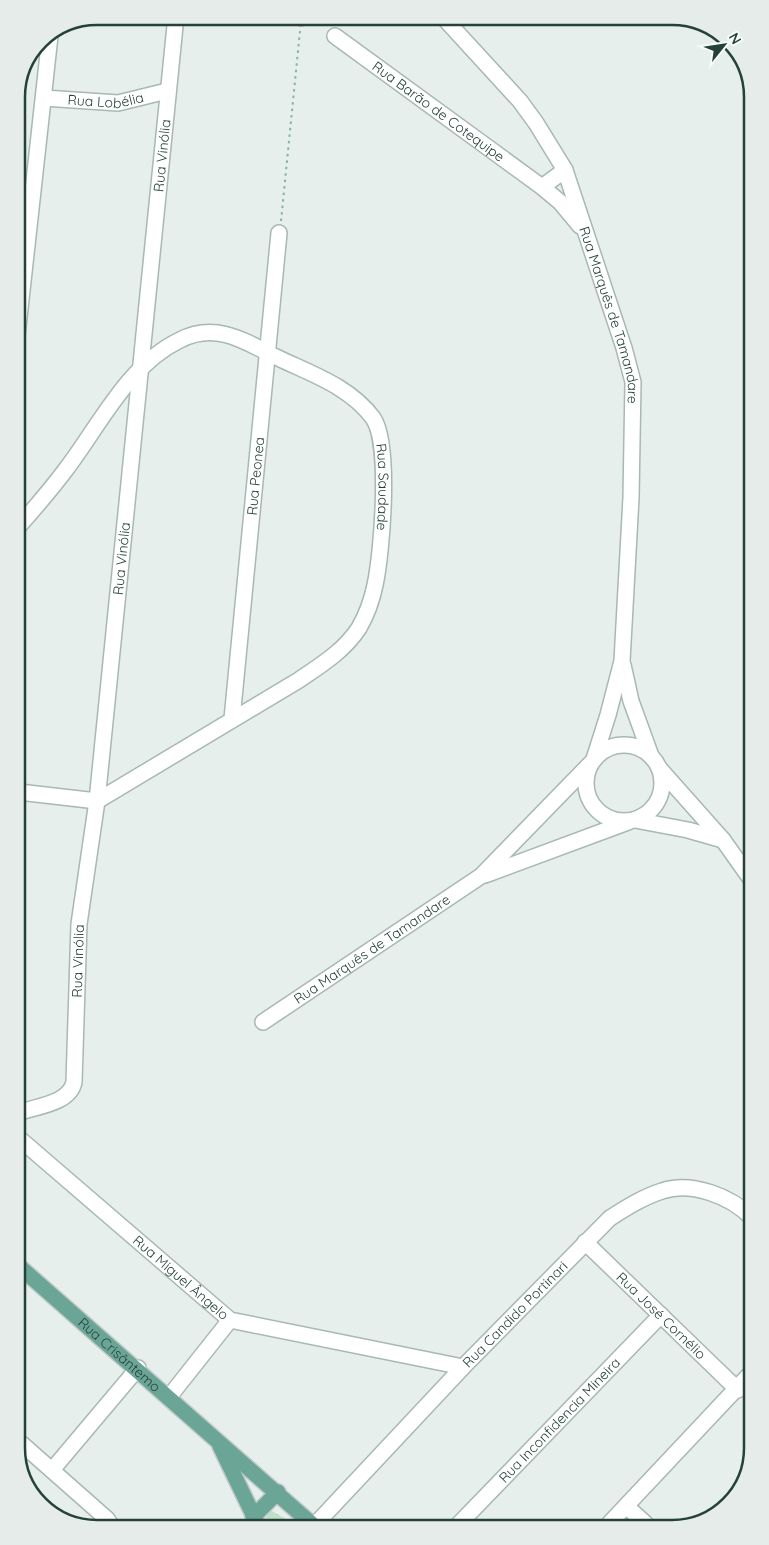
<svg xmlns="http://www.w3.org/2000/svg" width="769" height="1545" viewBox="0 0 769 1545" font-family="Quicksand,sans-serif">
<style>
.park{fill:url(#park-crowns)}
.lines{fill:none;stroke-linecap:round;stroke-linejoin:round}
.minor-casing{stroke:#a8b8b2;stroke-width:18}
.major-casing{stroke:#c2cac8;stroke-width:18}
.path{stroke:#86b3a5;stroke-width:2;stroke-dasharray:2.5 4;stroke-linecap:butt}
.minor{stroke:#fff;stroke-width:15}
.major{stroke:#6aa596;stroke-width:15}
.labels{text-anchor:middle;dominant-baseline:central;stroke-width:4.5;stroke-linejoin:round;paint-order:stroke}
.street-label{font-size:14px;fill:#24423a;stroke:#f7fbf9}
.rim{fill:none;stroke:#24423a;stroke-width:2.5}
</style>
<defs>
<pattern id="park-crowns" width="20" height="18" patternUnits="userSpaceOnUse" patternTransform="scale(1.25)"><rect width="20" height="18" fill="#bfe0c8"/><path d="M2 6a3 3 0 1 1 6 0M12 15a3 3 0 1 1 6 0" fill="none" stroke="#a4c1ad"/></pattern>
</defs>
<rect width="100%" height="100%" fill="#e6efeb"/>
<path class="park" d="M270,1510l30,17h-32l-3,-7z"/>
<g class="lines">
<g class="minor-casing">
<g id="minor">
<path id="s1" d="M442,16l78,85 16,22 29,47 59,178 9,34 -2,116 -9,163 -14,54 -14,44"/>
<path d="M301,18v-2"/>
<path id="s2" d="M335,36l207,151 18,15 20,24"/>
<path id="s3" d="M44,98l74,5 49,-12"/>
<path d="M542,187l23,-17"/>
<path d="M17,336l33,-300"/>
<path id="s4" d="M18,527c17,-19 34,-39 49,-59 34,-45 61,-103 113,-128 33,-17 60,-2 90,14 35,18 78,30 103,64 18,25 9,135 2,167 -3,15 -8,29 -16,43 -15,23 -38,37 -60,52l-202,121 -78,-9"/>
<path d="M623,665l8,36 20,55"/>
<path id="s5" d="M232,719l47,-486"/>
<circle cx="624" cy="783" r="38"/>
<path d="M659,768l64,72 27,38"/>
<path d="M635,820l53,10 35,10"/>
<path d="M485,875l143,-53"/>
<path id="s6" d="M263,1022l218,-146 109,-112"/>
<path id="s7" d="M21,1112c17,-6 49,-9 53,-30l5,-158 18,-123 79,-785"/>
<path id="s8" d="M21,1140l209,180 233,47"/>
<path id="s9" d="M585,1242l153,148"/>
<path d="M169,1397l61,-77"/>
<path d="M22,1444l85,75 6,9"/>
<path d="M52,1470l86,-102"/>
<path d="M626,1506l19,17"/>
<path d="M609,1524l143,-152"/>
<path id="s10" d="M458,1525l203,-210"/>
<path id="s11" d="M314,1526l149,-159 147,-149c16,-10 33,-21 52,-27 29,-10 69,5 90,27"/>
</g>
</g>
<g class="major-casing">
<g id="major">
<path id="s12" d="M21,1268l293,258"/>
<path d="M220,1446l39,81"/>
<path d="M253,1517l25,-25"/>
</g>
</g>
<path class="path" d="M281,221l19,-190"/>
<use href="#minor" class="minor"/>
<use href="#major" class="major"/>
</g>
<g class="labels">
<g class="street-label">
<text stroke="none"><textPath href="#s3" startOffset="62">Rua Lobélia</textPath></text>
<text stroke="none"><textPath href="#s2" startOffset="128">Rua Barão de Cotequipe</textPath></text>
<text stroke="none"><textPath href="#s7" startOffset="995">Rua Vinólia</textPath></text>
<text stroke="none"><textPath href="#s1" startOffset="350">Rua Marquês de Tamandare</textPath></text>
<text stroke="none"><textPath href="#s5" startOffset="244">Rua Peonea</textPath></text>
<text stroke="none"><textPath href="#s4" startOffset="538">Rua Saudade</textPath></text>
<text stroke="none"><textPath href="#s7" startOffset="590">Rua Vinólia</textPath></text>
<text stroke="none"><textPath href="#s6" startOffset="131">Rua Marquês de Tamandare</textPath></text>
<text stroke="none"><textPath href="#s7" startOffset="185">Rua Vinólia</textPath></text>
<text stroke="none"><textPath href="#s8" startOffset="211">Rua Miguel Ângelo</textPath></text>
<text stroke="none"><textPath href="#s11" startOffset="292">Rua Candido Portinari</textPath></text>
<text stroke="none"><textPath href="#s9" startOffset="106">Rua José Cornélio</textPath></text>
<text stroke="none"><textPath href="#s12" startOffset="131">Rua Crisântemo</textPath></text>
<text stroke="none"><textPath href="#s10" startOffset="146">Rua Inconfidencia Mineira</textPath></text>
</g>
</g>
<path d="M0 0H769V1545H0ZM97 25H672A72 72 0 0 1 744 97V1448A72 72 0 0 1 672 1520H97A72 72 0 0 1 25 1448V97A72 72 0 0 1 97 25Z" fill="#e6ecea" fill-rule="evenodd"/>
<path class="rim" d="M97 25H672A72 72 0 0 1 744 97V1448A72 72 0 0 1 672 1520H97A72 72 0 0 1 25 1448V97A72 72 0 0 1 97 25Z"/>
<g transform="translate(724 45) rotate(60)" stroke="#f7fbf9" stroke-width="4" paint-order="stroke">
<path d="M0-4L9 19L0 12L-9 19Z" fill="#24423a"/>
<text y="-8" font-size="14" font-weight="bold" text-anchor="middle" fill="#24423a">N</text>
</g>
</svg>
